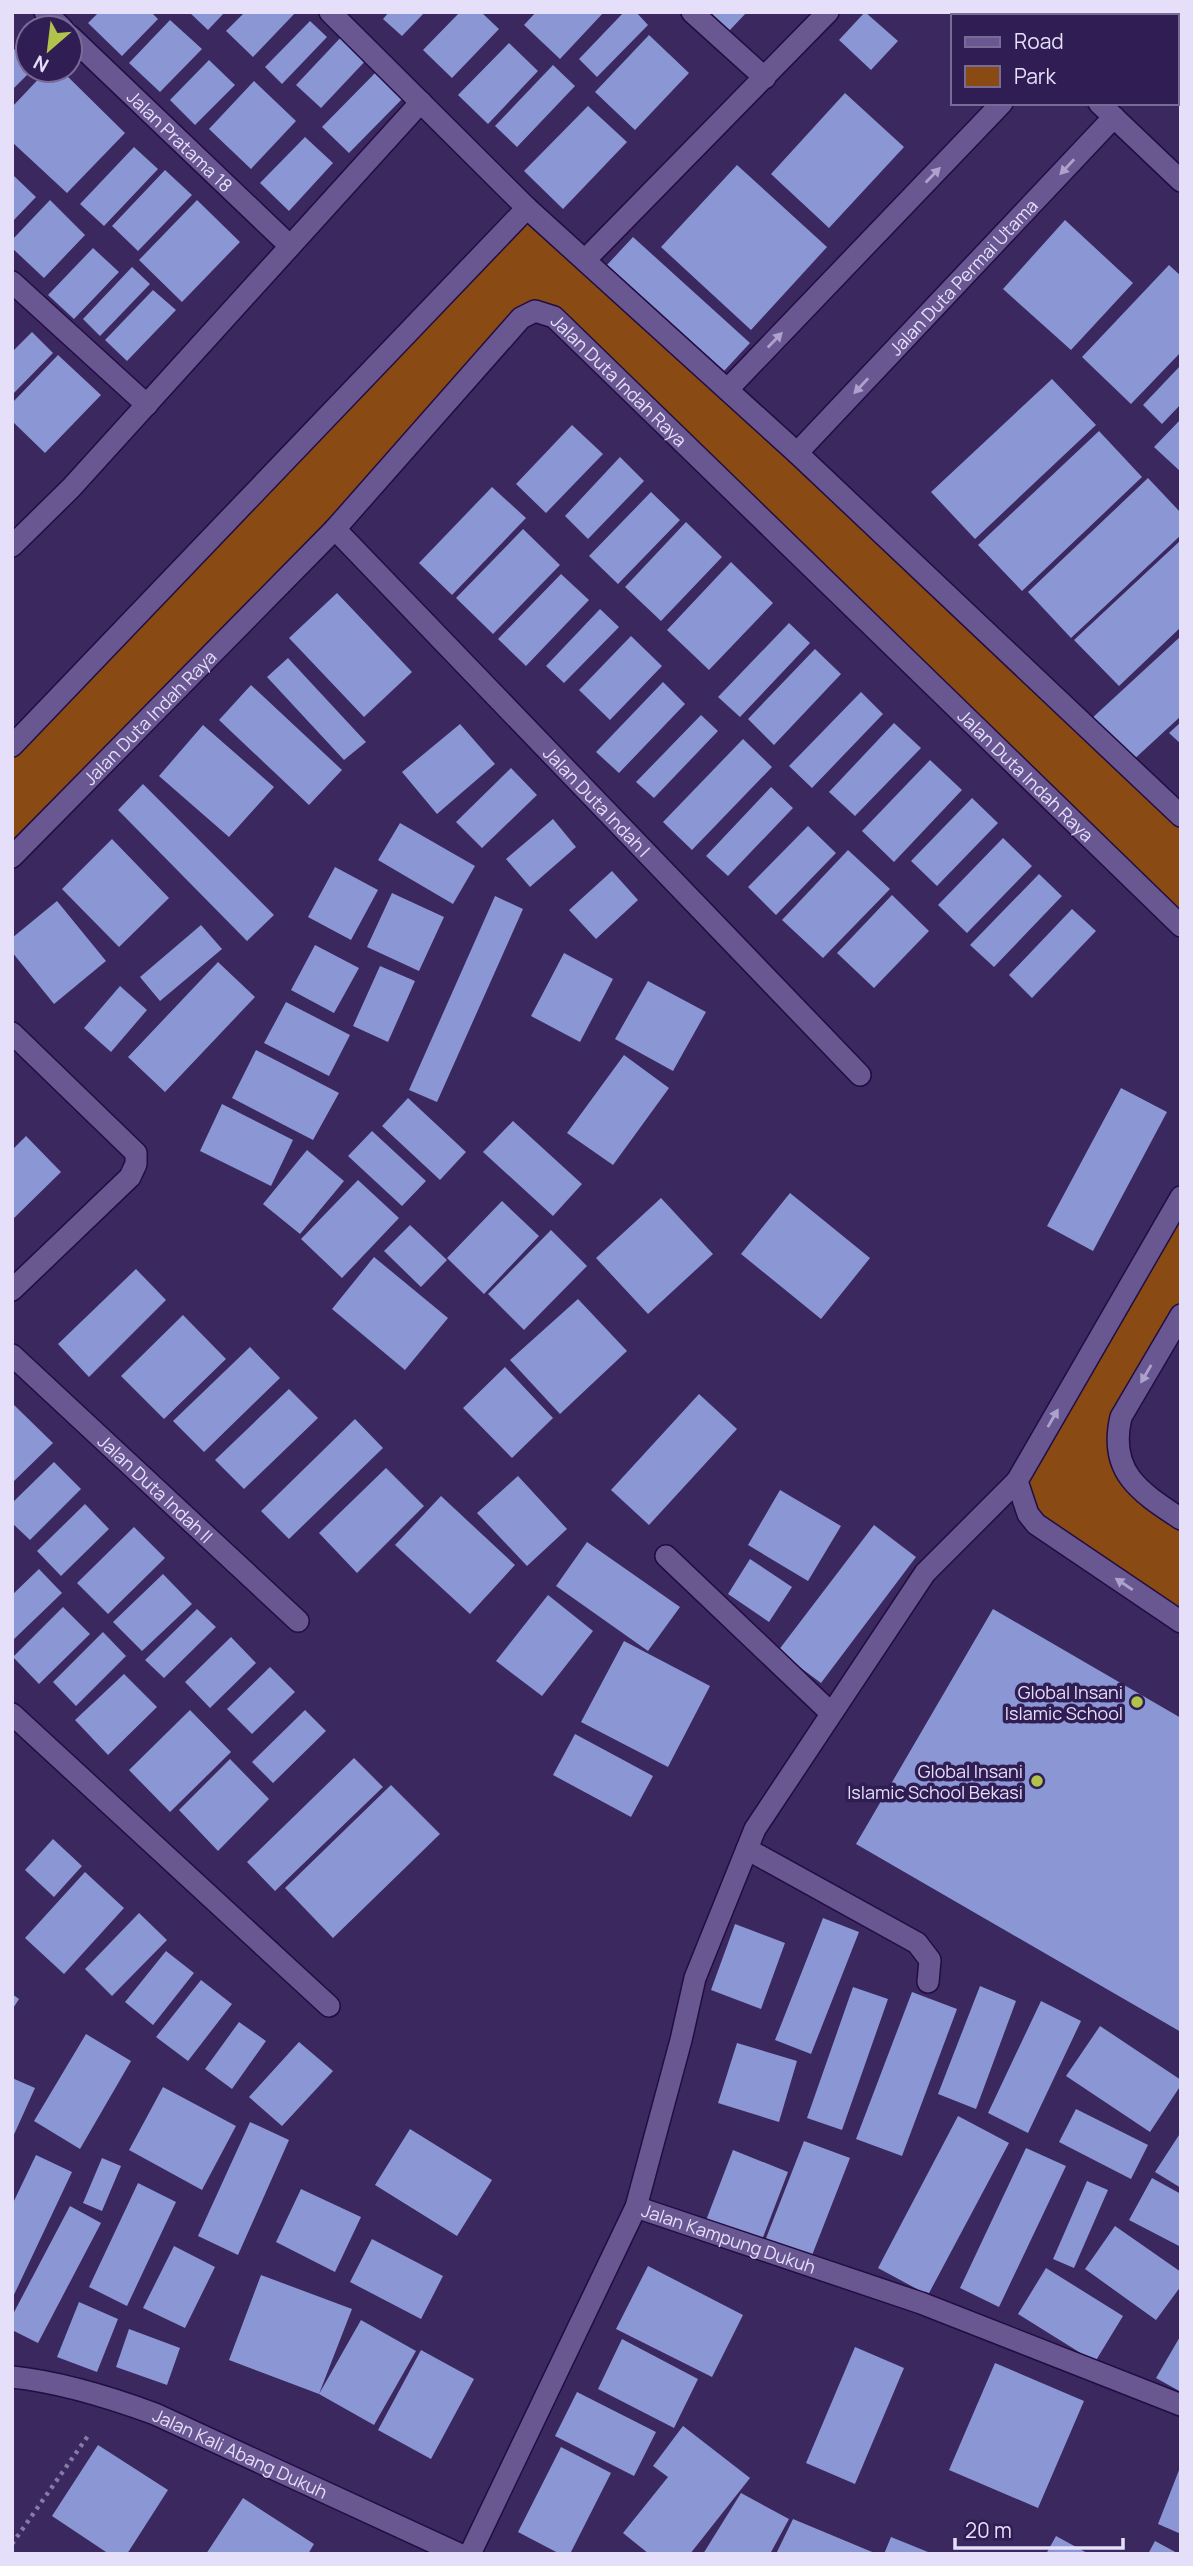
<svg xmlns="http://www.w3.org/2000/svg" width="1193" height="2566" viewBox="0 0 1193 2566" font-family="Manrope,sans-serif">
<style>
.green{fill:#894b13}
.building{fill:#8b96d5}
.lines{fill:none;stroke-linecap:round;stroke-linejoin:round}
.street-casing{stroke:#220d42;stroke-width:24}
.path{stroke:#877ba4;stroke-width:4.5;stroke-dasharray:3.5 5;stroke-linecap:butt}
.street{stroke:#695792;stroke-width:21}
.oneway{fill:#ada2cb}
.poi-dot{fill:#b2c34c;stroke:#301d53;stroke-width:2.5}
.labels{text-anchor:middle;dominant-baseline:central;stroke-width:7;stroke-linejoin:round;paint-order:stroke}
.street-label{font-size:18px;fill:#e5dffa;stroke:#301d53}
.poi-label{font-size:18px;fill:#e5dffa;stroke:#301d53;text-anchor:end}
</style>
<rect width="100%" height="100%" fill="#3a285e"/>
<path class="green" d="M527,208l654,608v108l-646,-613 -523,546v-111z
M1181,1197v118l-60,102 -1,40 61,62v103l-134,-88 -30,-53z"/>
<path class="building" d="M99,12h52l7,7 -36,37 -34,-33z
M189,12h36l-17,18z
M245,12h51l-43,45 -27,-26z
M389,12h36l-23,24 -19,-17z
M460,12h21l18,17 -47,49 -29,-28z
M536,12h68l-44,47 -36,-34z
M624,12h12l12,13 -51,52 -18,-18z
M710,12h37l-18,19z
M865,12l33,29 -27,29 -32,-30z
M1085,12h34l-4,4h-27z
M1166,12h15v66l-4,4v-66h-14z
M170,20l32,29 -42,43 -31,-29z
M310,21l17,16 -45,47 -17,-17z
M344,34l25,23 -48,51 -25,-23z
M649,35l40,38 -54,57 -40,-38z
M28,36v34h4l-20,20v-38z
M509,43l29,28 -50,53 -30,-29z
M209,60l26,25 -40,40 -25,-25z
M553,65l22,21 -58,61 -22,-21z
M47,70h14l64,63 -58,60 -55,-51v-35z
M378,70l27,26 -56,57 -27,-26z
M254,81l42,40 -45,48 -42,-40z
M845,93l59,54 -75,81 -58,-54z
M588,106l39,36 -64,67 -39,-38z
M305,137l28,26 -44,48 -29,-28z
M134,147l24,22 -54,57 -24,-22z
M737,165l90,82 -76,83 -90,-83z
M165,170l27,25 -54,56 -26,-25z
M14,176l22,21 -24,25v-44z
M50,200l35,35 -41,43 -32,-30v-8z
M197,200l43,42 -58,60 -43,-42z
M1065,220l68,63 -62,67 -68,-61z
M633,237l117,106 -26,28 -117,-106z
M93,248l26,24 -45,47 -26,-24z
M1169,265l12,11v76l-50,52 -49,-47z
M132,267l18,17 -50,52 -17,-17z
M153,290l23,20 -49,51 -22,-21z
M32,332l21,21 -41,42v-43z
M58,355l43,40 -56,58 -33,-32v-18z
M1181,365v39l-19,20 -19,-19z
M1052,379l44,46 -121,114 -44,-47z
M1181,419v53l-27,-25z
M572,425l31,29 -57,59 -30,-29z
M1099,431l43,46 -120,114 -44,-46z
M620,457l24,24 -56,58 -23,-23z
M1148,478l33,35v22l-110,103 -43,-46z
M492,487l34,31 -74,77 -33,-32z
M651,492l29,28 -62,64 -29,-28z
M686,522l36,35 -61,64 -36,-34z
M523,529l37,36 -67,69 -37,-36z
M1181,540v87l-62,59 -45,-46z
M731,562l42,41 -64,67 -42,-40z
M561,574l28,26 -63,66 -28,-27z
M337,593l75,79 -48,45 -75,-79z
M600,609l19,18 -55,56 -18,-17z
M789,623l21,20 -70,74 -22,-20z
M631,636l31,30 -52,54 -31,-30z
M1181,636v80l-51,47 -40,-43z
M815,649l26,25 -67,71 -26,-26z
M288,658l78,84 -22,18 -77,-83z
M663,682l22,22 -66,69 -23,-21z
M251,685l91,85 -33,35 -90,-85z
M861,692l22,22 -71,74 -23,-22z
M701,715l17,16 -64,67 -18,-16z
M1181,722v22l-12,-11z
M894,723l27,25 -66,68 -26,-24z
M460,724l35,40 -58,50 -35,-42z
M203,725l71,62 -45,50 -70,-61z
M743,739l29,28 -80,83 -29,-28z
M930,760l32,30 -68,72 -32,-31z
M511,768l26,27 -55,53 -26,-26z
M143,784l131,131 -27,26 -129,-131z
M771,787l22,21 -65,68 -22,-20z
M972,798l26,25 -61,63 -26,-25z
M553,819l23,28 -46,40 -24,-28z
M400,823l75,43 -22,38 -75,-44z
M808,826l28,27 -60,62 -28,-28z
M1003,838l29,28 -65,67 -29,-28z
M112,839l57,59 -50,49 -57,-58z
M848,850l42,39 -67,69 -41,-38z
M335,867l43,23 -27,50 -43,-23z
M612,871l26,29 -42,39 -27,-29z
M1039,874l23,22 -68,71 -24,-22z
M392,893l52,24 -25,54 -52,-24z
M892,895l37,36 -55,57 -37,-35z
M495,896l28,13 -86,193 -28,-12z
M57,901l49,60 -52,43 -42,-52v-14z
M1072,909l24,22 -64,67 -23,-23z
M201,925l21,24 -62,52 -20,-24z
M315,945l44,23 -25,45 -43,-23z
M564,953l49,26 -33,63 -49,-26z
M218,962l37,35 -90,95 -37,-35z
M380,966l35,15 -27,61 -35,-16z
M648,981l58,31 -33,59 -58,-32z
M120,986l27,24 -36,42 -27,-24z
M286,1002l64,33 -21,41 -65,-33z
M256,1050l83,43 -26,47 -81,-42z
M624,1055l45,33 -56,77 -46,-32z
M1121,1088l46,24 -74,139 -46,-25z
M408,1098l58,54 -26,28 -58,-54z
M222,1104l71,36 -22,46 -71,-35z
M513,1121l69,63 -29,32 -70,-64z
M372,1131l54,50 -24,25 -54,-50z
M26,1136l35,36 -49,48v-70z
M307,1150l37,31 -44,53 -37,-30z
M358,1180l41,38 -57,60 -41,-39z
M790,1193l80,65 -49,61 -80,-65z
M661,1198l52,56 -65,60 -52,-56z
M502,1201l37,35 -55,58 -37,-36z
M410,1225l37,35 -26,27 -37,-36z
M551,1230l36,36 -63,64 -36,-36z
M374,1257l74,61 -43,52 -73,-61z
M136,1269l30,31 -77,77 -31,-33z
M578,1299l49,52 -67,63 -50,-54z
M183,1315l43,44 -62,60 -43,-43z
M250,1347l30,31 -76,74 -31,-31z
M505,1367l48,51 -41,40 -49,-50z
M289,1389l29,29 -74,71 -29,-29z
M699,1394l38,35 -88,96 -38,-35z
M14,1405l39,38 -41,40v-76z
M355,1419l28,29 -94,91 -28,-28z
M54,1462l27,27 -51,51 -18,-17v-20z
M386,1468l38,38 -67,67 -38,-40z
M518,1476l49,53 -40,37 -50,-53z
M780,1490l61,36 -33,55 -60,-36z
M441,1496l74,69 -45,49 -75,-69z
M85,1504l24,25 -48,47 -24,-25z
M874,1525l42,32 -95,126 -43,-32z
M134,1527l31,31 -57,56 -31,-31z
M587,1542l93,65 -32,44 -92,-65z
M750,1559l42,28 -23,35 -41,-28z
M39,1569l23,24 -50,48v-46z
M163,1574l29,30 -50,47 -29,-29z
M548,1595l45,36 -51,65 -46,-35z
M63,1607l27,27 -51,50 -26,-27z
M197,1609l19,18 -52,51 -19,-18z
M993,1609l188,109v314l-325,-188z
M103,1632l23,24 -50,50 -23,-24z
M231,1637l25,26 -46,45 -25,-26z
M624,1641l86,45 -42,81 -87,-45z
M270,1667l25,25 -43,42 -25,-25z
M124,1674l33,33 -49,48 -33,-35z
M190,1710l41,42 -61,60 -41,-42z
M305,1710l21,21 -53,52 -21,-21z
M575,1734l78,42 -22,41 -78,-42z
M354,1758l29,29 -108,104 -28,-29z
M230,1759l39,40 -51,52 -39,-41z
M391,1785l49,49 -107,104 -48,-50z
M53,1839l29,27 -28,31 -29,-27z
M85,1872l39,36 -60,66 -39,-36z
M139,1913l28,27 -55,56 -27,-27z
M823,1918l36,14 -48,122 -36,-14z
M735,1924l50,19 -24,66 -50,-19z
M166,1951l28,22 -41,52 -28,-23z
M201,1980l31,24 -44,57 -32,-24z
M980,1986l36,15 -40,108 -38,-15z
M853,1987l35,12 -46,131 -35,-12z
M912,1992l45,17 -55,147 -46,-17z
M12,1994l7,5 -7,11z
M1041,2001l40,20 -53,112 -40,-20z
M239,2022l27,19 -34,48 -27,-20z
M1100,2026l81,54v5l-31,47 -84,-56z
M86,2034l45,27 -51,88 -46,-28z
M299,2042l34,29 -51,55 -33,-29z
M737,2043l60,18 -18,61 -61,-19z
M12,2078l23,10 -23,51z
M163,2087l73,39 -34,64 -73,-40z
M1076,2109l72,36 -17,34 -72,-37z
M958,2116l51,27 -81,152 -50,-27z
M250,2122l39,18 -51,115 -40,-19z
M410,2129l82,51 -35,56 -82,-51z
M1181,2132v56l-26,-16z
M804,2141l46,17 -41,105 -46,-17z
M1026,2148l40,18 -67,141 -39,-19z
M733,2150l55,22 -28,73 -55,-22z
M36,2155l36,17 -60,127v-94z
M102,2158l19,8 -19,45 -19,-8z
M1152,2178l29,16v53l-52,-27z
M1087,2181l21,9 -34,78 -21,-9z
M138,2183l38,19 -49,104 -38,-19z
M301,2189l60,28 -26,55 -59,-30z
M70,2206l31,17 -63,120 -26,-13v-14z
M1115,2226l66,46v14l-25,34 -71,-51z
M372,2239l71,37 -22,43 -71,-37z
M174,2246l41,21 -30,61 -42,-20z
M648,2266l95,49 -31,62 -96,-48z
M1046,2268l77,48 -28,46 -77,-48z
M261,2275l91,34 -33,85 42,-74 55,31 -42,74 -55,-31 -90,-34z
M79,2302l39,17 -21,53 -40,-15z
M129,2329l51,19 -13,37 -51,-18z
M1181,2335v57l-25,-14z
M622,2339l76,40 -24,49 -76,-39z
M855,2347l49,21 -49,116 -49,-21z
M421,2350l53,29 -43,80 -53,-29z
M995,2363l89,38 -46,107 -89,-38z
M577,2392l79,40 -22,44 -79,-40z
M683,2426l67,52 -60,76h-41l-26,-21 45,-56 -15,-11z
M98,2445l70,45 -41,64h-18l-57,-38z
M561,2447l50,26 -41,81h-10l-42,-22z
M1181,2465v69l-23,-10z
M741,2493l48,26 -19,35h-67z
M243,2498l71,46 -6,10h-102z
M793,2519l84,35h-101z
M1056,2536l33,18h-43z
M891,2537l42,17h-49z
M1155,2541l24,13h-31z"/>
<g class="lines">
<g class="street-casing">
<g id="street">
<path d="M45,12l17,16"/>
<path d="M330,12l197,196"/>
<path d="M692,12l73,66"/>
<path d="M1011,12l3,4"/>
<path id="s1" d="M70,36l220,210"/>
<path d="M1099,103l82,78"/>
<path d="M586,259l242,-247"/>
<path d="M12,282l135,123"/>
<path d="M728,389l274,-286"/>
<path id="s2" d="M797,453l317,-336"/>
<path id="s3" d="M335,529l525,546"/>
<path d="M12,546l59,-58 350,-386"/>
<path d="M12,746l515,-538 270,245 384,363"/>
<path id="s4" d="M12,857l323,-328 186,-211 14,-7 19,6 627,609"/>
<path d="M12,1033l124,120v11l-6,13 -118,113"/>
<path d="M1181,1197l-164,284 11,33 8,10 145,98"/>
<path d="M1181,1315l-60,102c-13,55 19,75 60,102"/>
<path id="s5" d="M12,1355l286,266"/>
<path d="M666,1556l165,157"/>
<path d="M12,1714l317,292"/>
<path d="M747,1849l170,94 13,17 -2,22"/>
<path id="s6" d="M636,2207l285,96 260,102"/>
<path id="s7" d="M12,2377c49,5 97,20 143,37l304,140"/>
<path d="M470,2554l166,-347 45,-167 14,-62 60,-149 170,-256 92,-92"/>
</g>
</g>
<path class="path" d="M12,2544l78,-111"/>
<use href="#street" class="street"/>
</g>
<defs><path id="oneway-solid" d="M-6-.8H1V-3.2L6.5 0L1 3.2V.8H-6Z" transform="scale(1.75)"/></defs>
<g class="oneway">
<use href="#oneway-solid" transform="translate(1067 167) rotate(133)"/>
<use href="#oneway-solid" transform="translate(933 175) rotate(-46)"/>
<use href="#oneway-solid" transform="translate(775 340) rotate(-46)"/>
<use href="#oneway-solid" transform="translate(861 386) rotate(133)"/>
<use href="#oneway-solid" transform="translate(1146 1374) rotate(120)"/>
<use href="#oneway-solid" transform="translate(1053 1418) rotate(-60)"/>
<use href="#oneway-solid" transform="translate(1124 1584) rotate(-146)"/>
</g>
<g class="poi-dot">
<circle cx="1137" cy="1702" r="7"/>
<circle cx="1037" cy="1781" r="7"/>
</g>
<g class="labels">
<g class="street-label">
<text stroke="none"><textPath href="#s1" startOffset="152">Jalan Pratama 18</textPath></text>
<text stroke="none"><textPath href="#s2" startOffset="242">Jalan Duta Permai Utama</textPath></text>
<text stroke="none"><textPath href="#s4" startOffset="868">Jalan Duta Indah Raya</textPath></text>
<text stroke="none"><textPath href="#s4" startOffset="196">Jalan Duta Indah Raya</textPath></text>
<text stroke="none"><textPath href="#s4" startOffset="1435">Jalan Duta Indah Raya</textPath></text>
<text stroke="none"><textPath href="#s3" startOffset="378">Jalan Duta Indah I</textPath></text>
<text stroke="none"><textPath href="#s5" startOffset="196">Jalan Duta Indah II</textPath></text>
<text stroke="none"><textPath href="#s6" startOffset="98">Jalan Kampung Dukuh</textPath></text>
<text stroke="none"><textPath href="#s7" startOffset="242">Jalan Kali Abang Dukuh</textPath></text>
</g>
<g class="poi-label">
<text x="1123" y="1692">Global Insani<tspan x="1123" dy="21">Islamic School</tspan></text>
<text x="1023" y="1771">Global Insani<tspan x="1023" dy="21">Islamic School Bekasi</tspan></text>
</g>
</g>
<rect width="1193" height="2566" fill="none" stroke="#e5dffa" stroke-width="28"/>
<rect x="951" y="14" width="228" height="91" fill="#301d53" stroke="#786b96" stroke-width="2"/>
<rect x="965" y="37" width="35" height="10" fill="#695792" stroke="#786b96" stroke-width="2"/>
<text x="1014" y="49" font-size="21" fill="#e5dffa">Road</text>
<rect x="965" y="66" width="35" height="21" fill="#894b13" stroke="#786b96" stroke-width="2"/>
<text x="1014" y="84" font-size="21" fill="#e5dffa">Park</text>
<g transform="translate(49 49) rotate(208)"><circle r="33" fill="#301d53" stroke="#786b96" stroke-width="2"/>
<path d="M0-5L12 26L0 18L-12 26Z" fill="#b2c34c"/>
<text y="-10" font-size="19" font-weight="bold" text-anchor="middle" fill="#e5dffa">N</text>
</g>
<path d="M955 2538v10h168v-10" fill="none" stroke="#e5dffa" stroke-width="3.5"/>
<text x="965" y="2538" font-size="21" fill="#e5dffa" stroke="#301d53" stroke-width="5" paint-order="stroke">20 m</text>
</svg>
